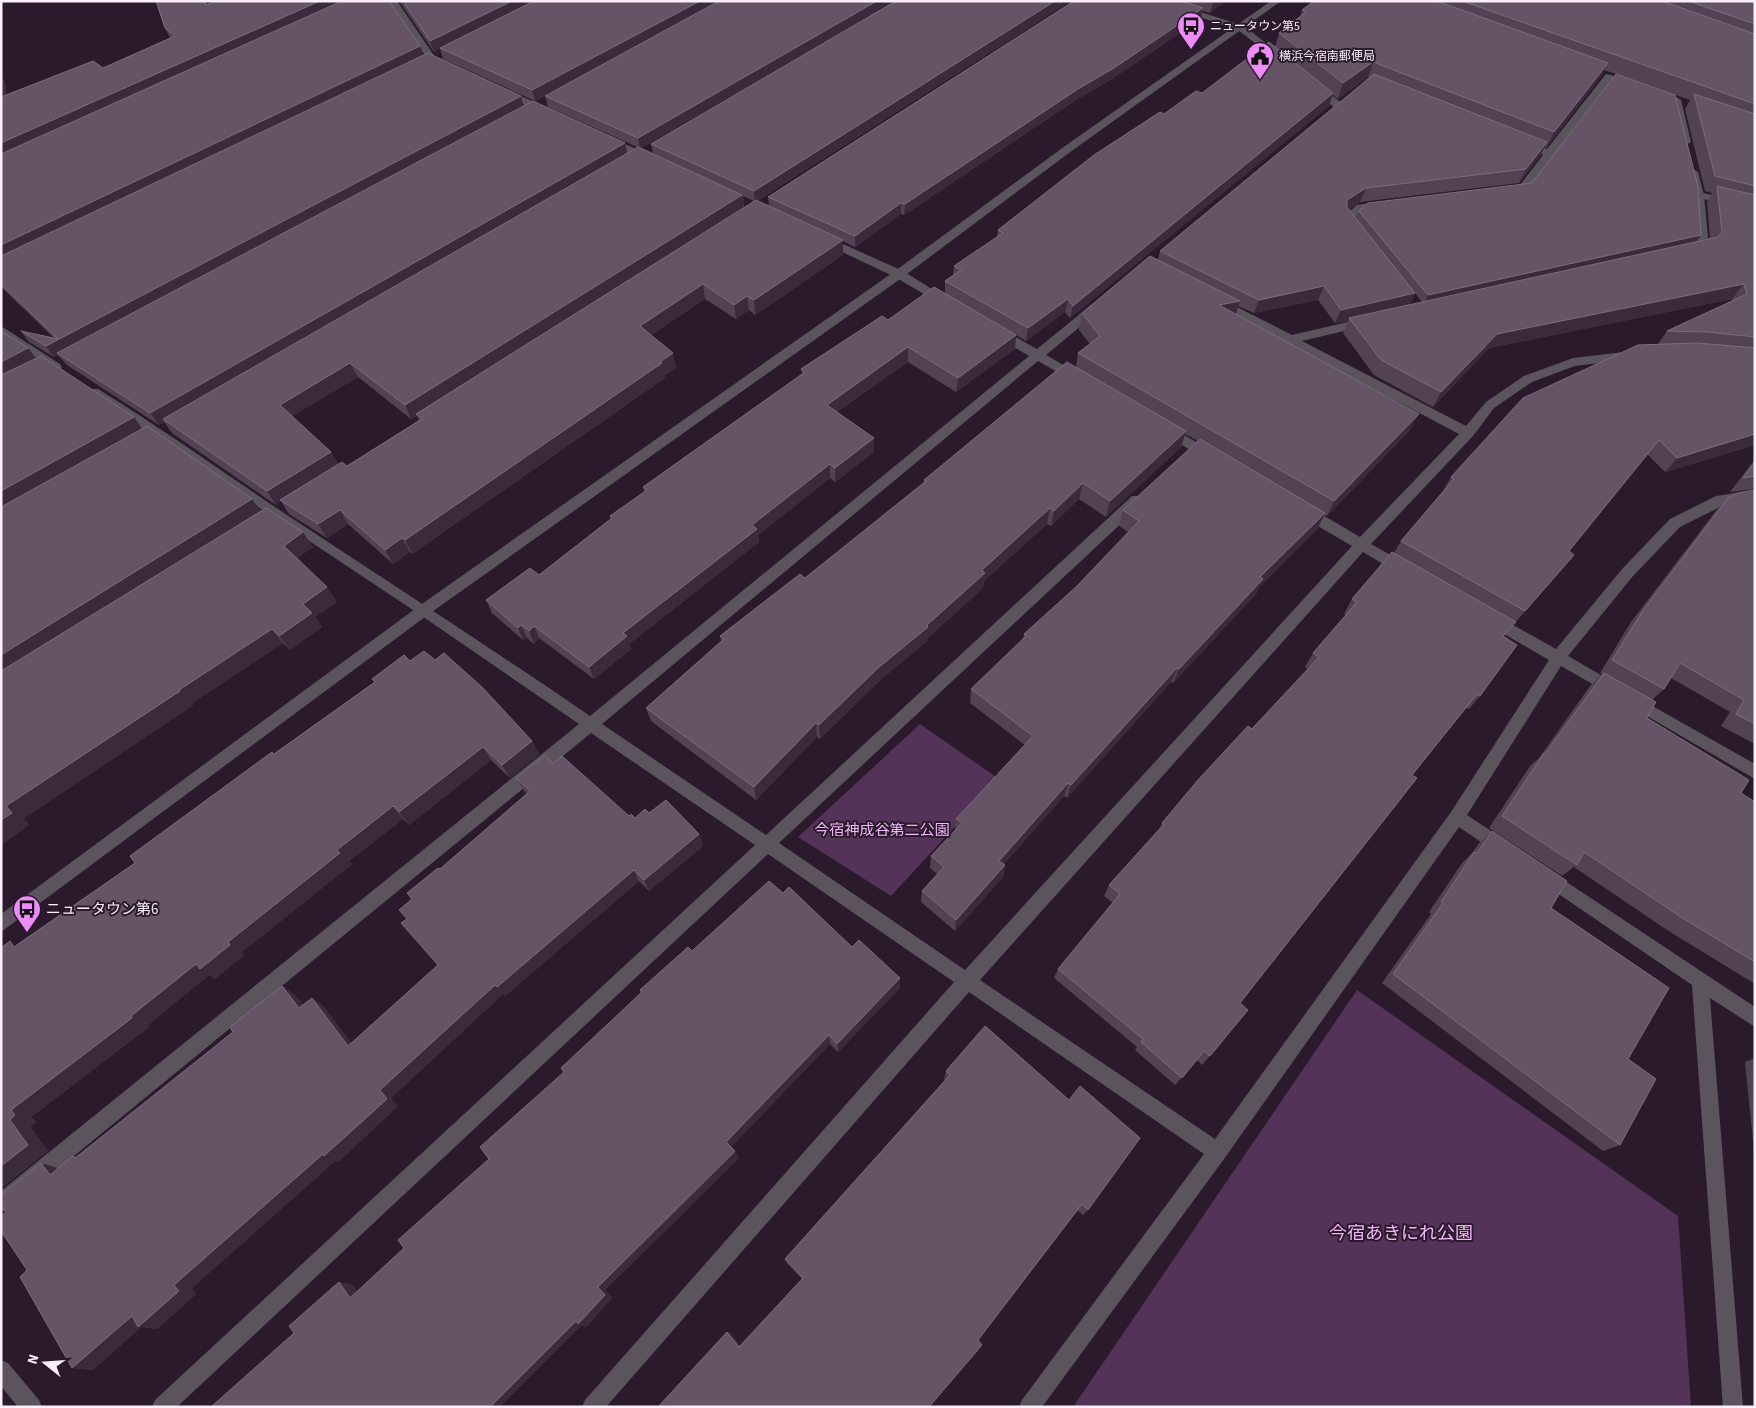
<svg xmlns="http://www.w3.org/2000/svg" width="1756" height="1408" viewBox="0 0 1756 1408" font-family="'Source Sans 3','Noto Sans JP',sans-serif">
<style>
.green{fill:#533357}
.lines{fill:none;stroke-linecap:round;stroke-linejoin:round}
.service{fill:#5c545d;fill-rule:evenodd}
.minor{fill:#5c545d;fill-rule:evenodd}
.tertiary{fill:#5c545d;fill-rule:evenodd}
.wall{fill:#534154;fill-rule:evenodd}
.shaded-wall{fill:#3b2a3c}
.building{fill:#655466;stroke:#7c6c7d}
.labels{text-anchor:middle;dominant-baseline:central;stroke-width:4;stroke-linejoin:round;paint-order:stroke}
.far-poi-label{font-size:12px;fill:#faeffb;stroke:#2a1a2c;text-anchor:start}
.park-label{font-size:15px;fill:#f2b7f8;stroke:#2a1a2c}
.poi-label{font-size:15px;fill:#faeffb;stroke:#2a1a2c;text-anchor:start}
.near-park-label{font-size:18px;fill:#f2b7f8;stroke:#2a1a2c}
</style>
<rect width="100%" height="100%" fill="#2a1a2c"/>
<path class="green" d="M920,724l79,55 -108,117 -93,-59z
M1357,990l321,226 13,191h-618z"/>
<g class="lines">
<path class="service" d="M1699,192l56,13v6l-60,-14 -1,-2z"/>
<path class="minor" d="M388,1h9l38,56 12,5v4h-6l-12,-5z
M1152,1h14l78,25 41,32 -8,2 -39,-30z
M1606,74l8,2 -87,114 -22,2v-4l15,-3 23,-30 -22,-9v-4h8l18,7z
M1311,85h8l24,19v4h-8l-24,-19z
M503,88l47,21 1,2 -9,2 -43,-20v-4z
M1676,97l5,3 10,42 -5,3 -5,-3 -10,-42z
M607,136l47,21 1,2 -5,3 -4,-1 -43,-20v-4z
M1693,169l5,3 6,23 5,52 -2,3 -17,4 -6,-4 2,-3 11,-2 -3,-50 -6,-23z
M1384,201l5,3 -1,2 -24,4 -11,9 8,9 -2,2h-8l-9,-12 15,-13z
M825,236l78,35 48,30 -6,4 -4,-1 -46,-27 -74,-35v-4z
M1219,298l73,37 73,-17 4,1v6l-67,16 164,85 20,-24 38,-26 49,-18 59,-7 6,4 -6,4 -57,7 -43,16 -38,26 -21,28 -102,108 37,21 2,4 -2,4h-10l-35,-21 -383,428 235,159 236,-327 98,-152 -62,-36 -2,-4 2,-4h10l59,33 67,-81 47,-49 46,-23 39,-6v10l-31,5 -44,22 -47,49 -65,80 50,29 2,4 -2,4 -5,2 -5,-2 -47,-27 -94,149 42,28 2,5 -2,5 -6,2 -6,-2 -38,-26 -235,332 -182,248h-23l3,-7 182,-246 -235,-162 -363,415h-24l3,-7 369,-418 -186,-128 -591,553h-25l3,-7 600,-555 -164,-112 -583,477 -7,2v-21l578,-467 -160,-110 -329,-219 -2,-3 2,-3h8c63,39 122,81 183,122 103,68 207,135 309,205l439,-360 -34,-20v-6h8l34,19 54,-44h8v6l-53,44 35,20 2,3 -2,3h-8l-35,-20 -436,363 164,111 366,-339h10l2,4 -2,4 -363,339 186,127 387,-424 -53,-31 -2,-4 2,-4h10l51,30 99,-103 -244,-129v-6z
M1,326l59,38 2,3 -2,3h-8l-51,-34z
M1166,425l50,28 1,3 -1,3h-10l-45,-26 -1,-3 1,-3z
M1633,695l122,69v15l-127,-74 -2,-4 2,-4z
M1547,869l208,138v20l-45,-29 33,409h-20l-31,-422 -151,-103 -2,-5 2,-5z"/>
<path class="tertiary" d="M1271,1h10l-208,149 -170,127 -474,337 -428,318v-18l418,-308 476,-335 170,-125z
M1,1360l7,3 31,37 3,7h-24l-17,-21z"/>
</g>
<path class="wall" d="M156,1h50l1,3 213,42 3,10 98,40 2,10 102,37 2,10 10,-6 -89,-40 -3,-11 41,-22 -51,27 -92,-42 -3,-10 -6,3 -35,-51h672l-314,200 12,5 -1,-9 306,-196h152l-16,12 -7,-2 -2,8 -89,60 -36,21 -172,115 -3,-1 -46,33 -12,-6v14l-88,60 -6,-5 -13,9 -31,-20 -54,36 25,33 -11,7v3l-253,176 -2,-2 -17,12 -45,-40 -21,14 -38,-24 -8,-13 -5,4 -104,-72 -8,-11 -5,3 -92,-60 -9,-10 -4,2 -25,-15 -8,-11 33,7 -53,-51v-211l5,8v11l97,-27 67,-30 -5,-10zM883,9l-232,135 2,9 -12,-5zM743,196l11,5 -10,7zM358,377l53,42 6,-3 2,4 -72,46 -9,-2 -7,-12 -39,-36z
M1314,1h441v444l-90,27 -18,-18 -78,97 -6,17 -49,56 -11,13 -23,59 -11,13 -3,-1 -54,67 -172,228 -30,53 -8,9 -5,-5 -22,25 -40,-35 2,-3 -83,-69 4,-9 55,-66 -9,-7 5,-11 51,-56 2,-6 146,-154 -3,-2 8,-14 33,-38 -2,-1 8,-15 42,-46 7,-12 42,-50 8,-14 207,-133 9,-13 66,-30 -1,-2 -243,49 -56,59 -59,-32 -31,-42 5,-12 -13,2 -17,-23 -64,13 -16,-7 -2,8 174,116 -83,86 -3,-1 -6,13 -58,58 -4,8 -83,89 -2,-1 -104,116 -3,-2 -60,68 1,1 -2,12 -48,54 -34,-29 1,-11 15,-17 -7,-6 1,-12 24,-26 1,-11 69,-74 -55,-42 1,-14 52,-50 1,-5 52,-47 52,-55 -9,-6 4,-16 75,-69 -13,-7 -4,13 -75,70 -27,-18 -28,27 -4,-2 -63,57 -1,7 -55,50 -1,3 -49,41 -58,57 -3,-2 -61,63 -105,-79 -5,-13 75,-67 -1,-5 85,-58 119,-95v-3l152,-113 2,-14 12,-9 -11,-14 3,-17 76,-53 2,-9 209,-173 -1,-1 -30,22 -5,-4 -4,11 -259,212 -5,-6 -39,29 -10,-6 -1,14 -59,43 -48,-30 -71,50 37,40 -39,30 -5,-4 -72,57 1,7 -130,102 2,5 -37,30 -55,-41 -5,6 -7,-6 -4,2 -31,-27 -6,-13 53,-25 72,-56 -1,-3 34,-24 -1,-5 159,-113 -1,-5 87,-49 57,-27v-12l8,-6 1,-9 43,-29 1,-7 166,-116 38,-21 73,-46 4,-14 21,-16 2,-7zM1604,70l12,4 -84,109 -173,28 -3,7 -7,-8 11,-8 159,-19 21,-27 5,-9 1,1 54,-70zM1633,80l57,20 -5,9 20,82 7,2 -5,9 3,36 -14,3zM1415,293l7,9 -12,3z
M37,358l105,70 119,83 42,21 10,15 -16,11 40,44 -22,15 7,10 -32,23 -7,-7 -91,60 1,2 -169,113 5,7 -28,20z
M1755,459v30l-25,3z
M1755,490v254l-34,-18 9,-14 -59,-34 -7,11 -12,11 -5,18 94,75 14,9v182l-88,-54 -93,-63 -12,9 -73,-48 41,-62 9,-8 51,-72 12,-12 -2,-1 31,-51 84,-110 13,-14z
M410,661l122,80 7,13 -29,24 -19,-18 -82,65 -6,-6 -54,42 3,3 -110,88 2,3 -29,24 -6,-4 -61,50 1,2 -118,90 5,5 -6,5 18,24 -44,35 12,-241 119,-82 139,-109 101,-72 -3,-3z
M553,764l76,52 6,2 14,-5 50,21 4,12 -54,45 -10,-10 -134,115 -2,-2 -112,104 7,8 -60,56 -3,-1 -143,127 4,6 -39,35 -16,-2 -48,43 -21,-2 -45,-98 46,-114 4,1 156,-125 49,-46 13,9 8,10 9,-7 12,9 27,36 87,-78 -31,-46 5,-20 28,-30 87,-75 -3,-3 -8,-13z
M1492,831l59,77 77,151 -8,86 -17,6 -221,-168 49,-69 -2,-2 33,-49 10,-10 7,-10z
M783,893l69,54 48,31v10l-62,64 -8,-8 -99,103 8,11 -134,132 7,8 -26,29 -4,-2 -288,8 45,-51 14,3 4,6 47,-43 85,-89 75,-87 77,-79 -1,-3 52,-39z
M1755,1058v103l-10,-99z
M946,1071l142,139 -5,5 -6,-5 -99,130 -320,67 69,-75 4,2 9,12 62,-67 -15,-16 -2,-4 160,-179 -1,-1z"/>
<path class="shaded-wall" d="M320,1h29l-348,157v-15z
M512,1h26l-104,51 -4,-11z
M700,1h22l-187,100 -3,-11z
M877,1h19l-256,148 -2,-11z
M1055,1h16l-316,201 -1,-11z
M1214,1h12l-16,12 3,-11z
M1203,8l-2,11 -89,60 -36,21 -172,115 1,-11 173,-115z
M420,46l3,11 -422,203v-15z
M1373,62l-5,15 -30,22 5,-16z
M1608,63l-8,15 -54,70 8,-16z
M1,76l5,8 -1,26 -4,-6z
M1333,93l-4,13 -259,212 3,-12z
M521,96l3,11 -467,246 1,2 -4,2 -8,-11z
M1547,142l-7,14 -21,27 7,-14z
M625,143l3,12 -465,264 1,3 -5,3 -9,-12z
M1366,188l-6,14 -18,12 5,-14z
M742,195l2,14 -328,205 1,2 -6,3 -6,-14z
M901,203v11l-46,33v-11z
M1701,235l-6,9 -271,60 4,-9z
M843,240v15l-88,60 -1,-15z
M703,284l2,15 -62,42 -3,-15z
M1744,284l-12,15 -243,49 -56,59 8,-15 56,-58z
M1324,286l-6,14 -64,13 5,-13z
M1415,293l-6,14 -60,11 -1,3 -13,2 6,-13z
M747,296l2,14 -13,9 -2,-14z
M1068,299l-3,13 -39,29 2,-13z
M1240,301l-5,16 -16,-12z
M1016,335l-1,14 -59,43 2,-14z
M908,347v15l-81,57v-14z
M28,348l13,16 -40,21v-23z
M673,353l3,15 -11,7v3l-253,176 -7,-14z
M350,363l8,14 -70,42 -8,-14z
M1419,414l-9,16 -83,86 7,-15z
M134,417l11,16 -144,82v-24z
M1186,431l-5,16 -75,70 4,-16z
M1755,434v11l-90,27 12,-14z
M874,438v14l-39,30v-14z
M331,452l7,13 -62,40 -9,-14z
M830,464v14l-72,57 1,7 -130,102 2,5 -37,30 -5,-12 34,-34 129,-108z
M1083,483l-4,16 -28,27 3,-15z
M252,499l11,15 -262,165v-24z
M1050,508l-3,16 -63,57 -1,7 -55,50 -1,3 -49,41 -58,57 -1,-14 59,-57 49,-43 55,-55z
M340,510l8,14 -21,14 -9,-14z
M1325,513l-7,15 -58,58 -4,8 -83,89 6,-14 81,-92z
M303,532l10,15 -19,14 -10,-15z
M402,538l8,14 -17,12 -8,-14z
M1574,555l-11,13 -49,56 11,-13z
M327,587l10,15 -22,15 7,10 -32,23 -11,-14 24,-32z
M521,625l6,13 -4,2 -5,-12z
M534,626l5,12 -5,6 -5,-13z
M272,629l11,14 -91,60 1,2 -169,113 5,7 -28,20v-25l5,-14 173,-116z
M1177,668l-6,14 -104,116 4,-13z
M816,723l1,14 -61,63 -2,-13z
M532,741l7,13 -29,24 -8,-13z
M483,747l8,13 -82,65 -10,-13z
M1068,783l-4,13 -67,76 2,-11z
M393,806l10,13 -54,42 3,3 -110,88 2,3 -29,24 -6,-4 -61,50 1,2 -118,90 5,5 -6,5 18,24 -44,35h-3v-20l9,-46 1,-10 120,-94 65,-52 32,-22 109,-92z
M699,834l4,12 -54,45 -5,-11z
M1005,865l-2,12 -48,54 1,-11z
M634,870l5,11 -134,115 -8,-9z
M900,978v10l-62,64 -1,-8z
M495,985l8,9 -112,104 7,8 -60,56 -3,-1 -143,127 4,6 -39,35 -16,-2 -48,43 -21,-2 60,-52 42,-31 206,-195z
M282,986l13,9 17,22 -13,-9z
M312,998l12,9 36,47 -12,-8z
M829,1035l1,9 -100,104 -4,-6z
M735,1151l4,7 -134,132 7,8 -26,29 -4,-2 -82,82h-10l108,-120z
M41,1163l20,6 -11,6z
M339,1282l14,3 11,16 -14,-3z
M727,1332l4,2 11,15 -3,-2z"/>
<path class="building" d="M156,1h49l1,4 9,-4h105l-319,142v-46l92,-36 10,7 72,-32 -10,-8z
M342,1h47l31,45 -419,199v-91z
M403,1h109l-82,40z
M534,1h166l-168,89 -92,-42z
M719,1h158l-239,137 -93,-42z
M896,1h159l-301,190 -103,-47z
M1074,1h108l21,7 -89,60 -36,21 -173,115 -4,-1 -46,33 -87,-39z
M1314,1h123l171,62 -54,69 -181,-70 -30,21 -64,-50 27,-21 -4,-2z
M1462,1h200l93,33v70z
M1688,1h67v23z
M1269,42l64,51 -260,213 -5,-7 -40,29 -83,-47 16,-11 -7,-4 49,-33 -5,-3 96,-75 66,-43 4,2 32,-23 6,2z
M428,53l93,43 -475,250 -25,-15 37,8 -57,-55v-28z
M1374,74l173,68 -21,27 -160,19 -19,12v7l68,86 -74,17 -17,-24 -65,14 -99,-49z
M1616,74l59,21 23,92 3,48 -273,60 -69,-84 9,-8 164,-20z
M1694,94l61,20v72l-40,-10z
M533,101l92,42 -475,270 -93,-60z
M638,147l104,48 -337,210 -55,-42 -70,42 51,47 -64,39 -104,-72z
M1717,186l38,9v142l-48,-5 -40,-1 80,-37 -3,-10 -247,50 -56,58 -60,-32 -32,-42 369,-81 4,-5z
M756,200l87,40 -89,60 -7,-4 -13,9 -31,-21 -63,42 33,27 -13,9 2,1 -257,177 -3,-2 -17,12 -45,-40 -22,14 -38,-24 62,-38 5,4 75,-47 -6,-5z
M1150,256l90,45 -21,4 200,109 -85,87 -256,-148 22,-17 -18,-23z
M934,287l82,48 -58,43 -50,-31 -81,58 47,33 -39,30 -5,-4 -78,61 5,4 -134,104 4,3 -38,31 -55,-41 -5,5 -8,-6 -3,3 -32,-28 44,-32 9,7 73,-57 -2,-2 37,-26 -4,-3 162,-115 -4,-3 81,-53 6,4z
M1,331l27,17 -27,14z
M1697,343l58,5v86l-78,24 -18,-18 -90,111 5,4 -49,56 -124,-70 53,-62 -3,-2 72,-79 115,-53z
M41,356l93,61 -133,74v-116z
M1067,362l119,69 -76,70 -27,-18 -29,28 -4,-3 -68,62 3,3 -58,52 1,2 -50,41 -59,57 -3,-2 -62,64 -108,-79 78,-69 -4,-3 80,-62 5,4 121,-97 -2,-1z
M147,426l105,73 -251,156v-148z
M1200,439l125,74 -65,64 3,2 -84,90 -2,-1 -106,117 -3,-2 -69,78 6,4 -49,55 -34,-29 22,-24 -13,-11 31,-33 -6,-4 77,-83 -62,-47 55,-53 -2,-2 52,-47 63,-66 -16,-11z
M1755,462v14l-12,2z
M1755,490v234l-19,-10 8,-14 -64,-37 -16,26 -52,-29 32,-51 84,-111 10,-5z
M266,508l37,24 -19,14 43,41 -24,17 9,9 -33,23 -7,-7 -93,61 1,1 -174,115 6,7 -11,7v-149z
M1392,552l124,70 -13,14 14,9 -37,51 -3,-2 -65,81 5,3 -177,225 8,7 -38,46 -6,-5 -22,27 -41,-36 2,-3 -85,-70 62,-75 -11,-9 55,-61 -2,-1 36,-43 50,-54 4,3 67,-72 -6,-4 44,-51 -5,-3z
M424,651l11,9 9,-7 39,35 49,53 -30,24 -19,-18 -84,65 -6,-6 -56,44 3,3 -112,89 2,3 -30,24 -4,-5 -65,52 1,2 -121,92 4,5 -5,5 18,25 -27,21v-218l9,-7 4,6 121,-84 -5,-7 142,-104 2,2 101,-72 -3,-3 32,-24 6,6z
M1604,673l52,29 -9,16 102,62 -8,13 14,9v160l-71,-43 -100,-67 -7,13 -75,-49 42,-63 1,1z
M545,755l8,9 9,-8 67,60 2,-2 4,4 10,-9 4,4 17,-13 33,34 -55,46 -10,-10 -137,117 -2,-2 -115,105 7,9 -63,57 -1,-2 -149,131 5,6 -41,36 -6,-11 -60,52 -52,-91 7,-7 -26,-39v-15l5,-4 -5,-6v-11l40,-32 9,12 23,-19 2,2 158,-126 -3,-5 52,-41 17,22 13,-10 36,48 90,-81 -37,-42 6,-4 -8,-9 13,-11 -5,-6 31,-25 2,1 90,-78 -14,-13z
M1492,831l75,50 -16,27 118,80 -41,71 28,20 -36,66 -227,-171 50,-71 -2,-1 33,-50 3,1z
M769,881l14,12 6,-6 63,60 7,-7 41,38 -63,66 -8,-9 -103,107 9,9 -137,136 7,8 -27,29 -2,-3 -86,86h-279l83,-74 -5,-7 50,-44 11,16 54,-50 -6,-8 91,-81 -9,-12 84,-75 -3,-4 81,-76 -2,-2 48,-43 4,4z
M985,1026l84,74 11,-14 60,52 -52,72 -6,-6 -104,136 4,5 -53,62h-271l69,-75 12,15 64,-69 -18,-19 165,-184 -4,-4z"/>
<defs>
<g id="bus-pin" transform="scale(1.4375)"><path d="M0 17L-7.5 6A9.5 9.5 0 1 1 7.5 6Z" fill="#ed8cf9" stroke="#2a1a2c"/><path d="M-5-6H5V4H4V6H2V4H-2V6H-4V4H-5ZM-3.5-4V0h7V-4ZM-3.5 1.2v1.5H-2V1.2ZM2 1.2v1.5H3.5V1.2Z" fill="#111"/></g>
<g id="civic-pin" transform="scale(1.4375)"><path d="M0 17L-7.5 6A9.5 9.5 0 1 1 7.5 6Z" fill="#ed8cf9" stroke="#2a1a2c"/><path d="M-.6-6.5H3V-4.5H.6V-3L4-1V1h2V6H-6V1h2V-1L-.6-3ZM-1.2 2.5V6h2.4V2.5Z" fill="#111"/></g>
</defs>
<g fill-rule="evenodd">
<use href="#bus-pin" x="1191" y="26"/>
<use href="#civic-pin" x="1260" y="56"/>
<use href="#bus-pin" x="27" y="909"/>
</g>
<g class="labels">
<g class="far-poi-label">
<text x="1210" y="26">ニュータウン第5</text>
<text x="1279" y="56">横浜今宿南郵便局</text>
</g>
<g class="park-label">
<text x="882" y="830">今宿神成谷第二公園</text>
</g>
<g class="poi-label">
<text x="46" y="909">ニュータウン第6</text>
</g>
<g class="near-park-label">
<text x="1401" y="1233">今宿あきにれ公園</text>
</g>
</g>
<rect width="1756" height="1408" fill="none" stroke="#faeffb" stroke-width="5"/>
<g transform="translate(45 1363) rotate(287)" stroke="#2a1a2c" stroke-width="4" paint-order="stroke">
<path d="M0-4L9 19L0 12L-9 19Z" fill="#faeffb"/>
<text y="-8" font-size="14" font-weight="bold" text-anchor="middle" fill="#faeffb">N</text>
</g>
</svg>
